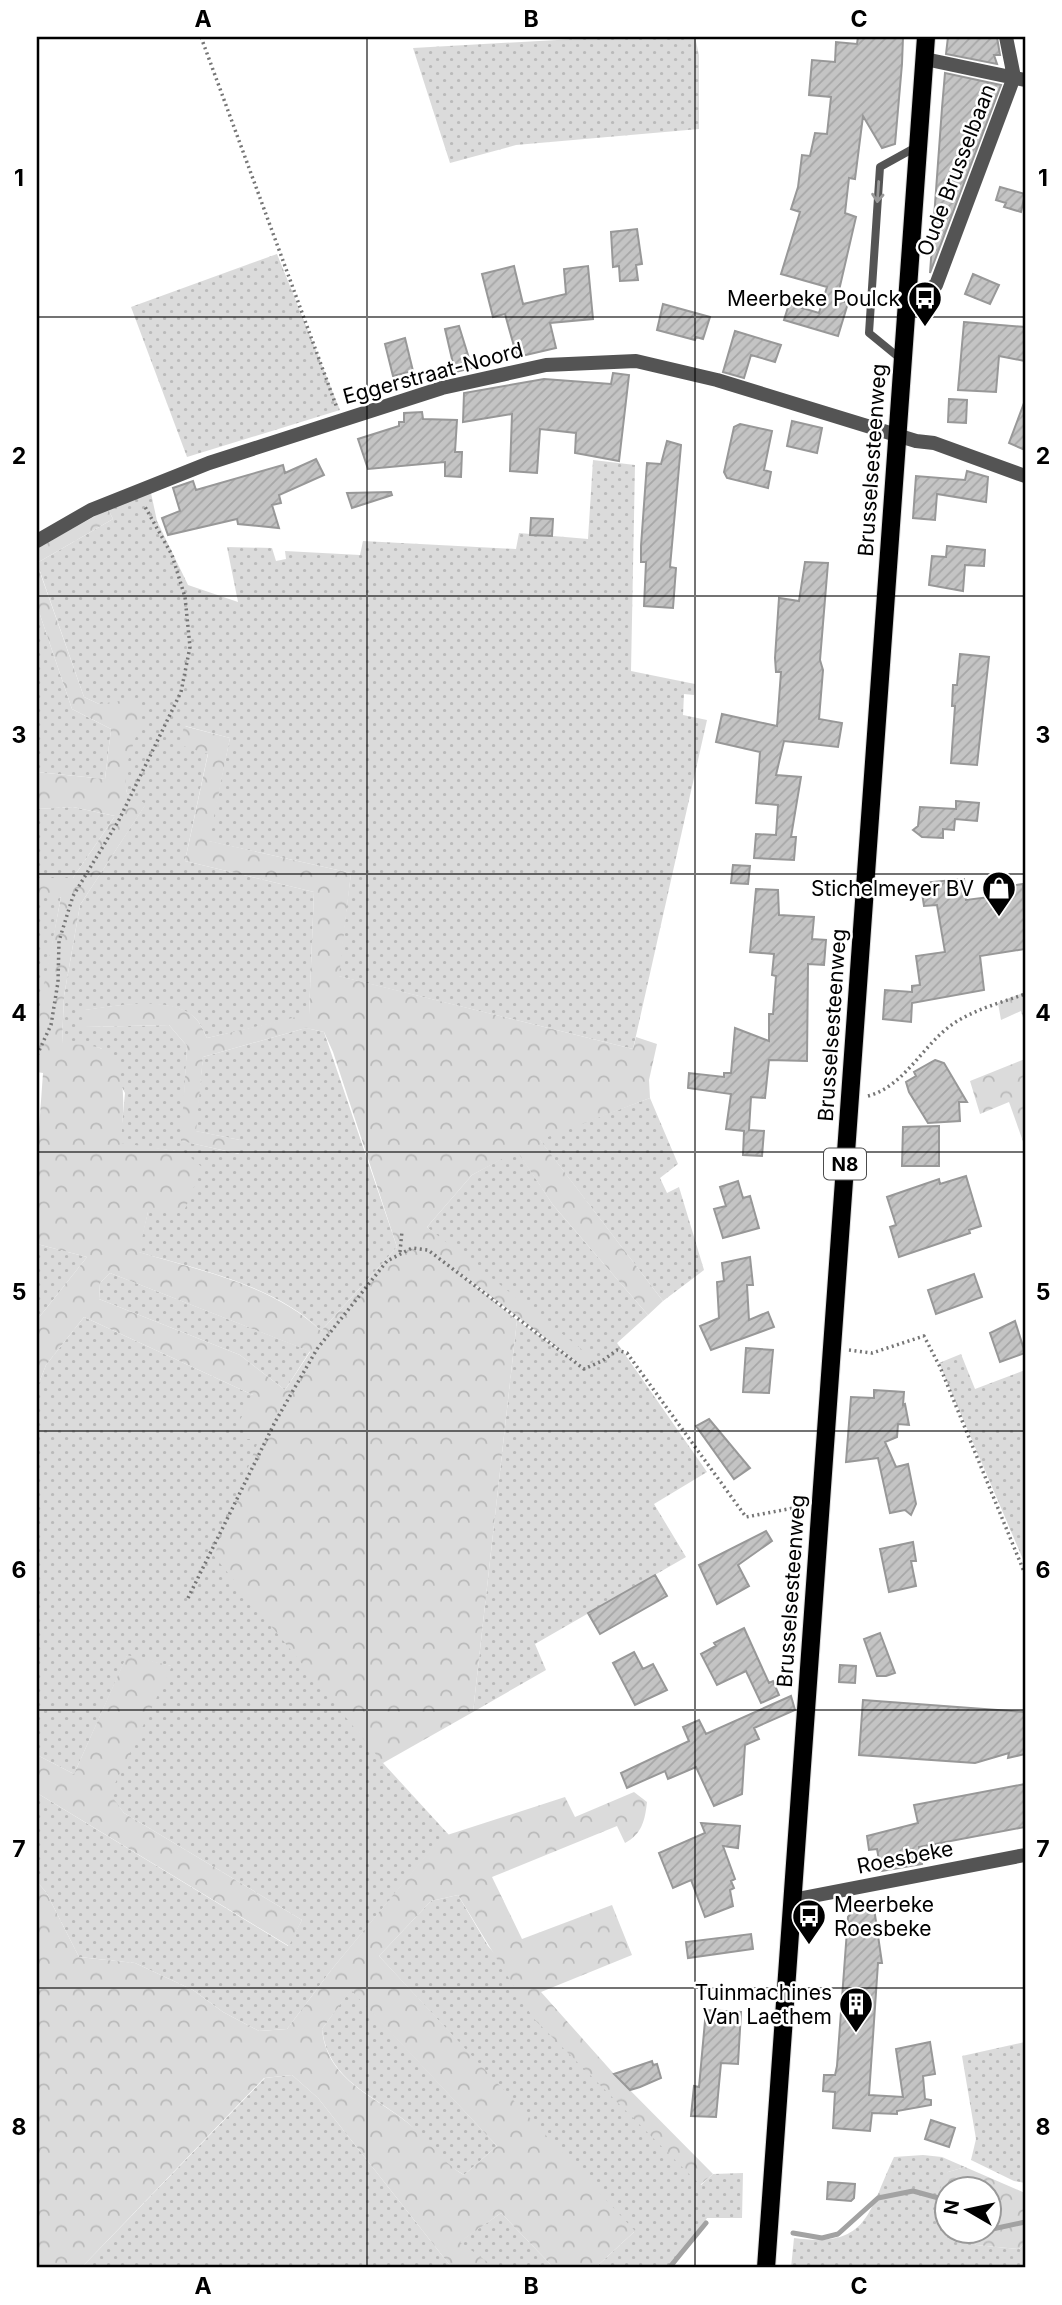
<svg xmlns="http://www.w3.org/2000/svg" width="1062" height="2305" viewBox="0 0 1062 2305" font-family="Inter,sans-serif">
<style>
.grass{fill:url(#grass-dots)}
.forest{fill:url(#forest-crowns);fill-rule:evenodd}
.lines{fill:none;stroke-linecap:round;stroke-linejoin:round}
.stream{stroke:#a2a2a2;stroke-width:5}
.building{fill:url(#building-hatch);stroke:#989898;stroke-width:2}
.primary-casing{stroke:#dbdbdb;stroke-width:20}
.path{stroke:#767676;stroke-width:3.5;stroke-dasharray:2 3.5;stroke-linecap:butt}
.lane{stroke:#545454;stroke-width:8}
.street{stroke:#545454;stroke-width:14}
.primary{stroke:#000;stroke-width:18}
.oneway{stroke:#989898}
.grid{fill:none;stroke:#000;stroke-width:2;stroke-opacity:0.55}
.labels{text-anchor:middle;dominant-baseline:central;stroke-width:5;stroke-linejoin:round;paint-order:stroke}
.shield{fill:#fff;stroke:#4c4c4c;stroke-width:2}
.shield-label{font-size:19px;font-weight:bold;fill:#000}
.street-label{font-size:21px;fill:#000;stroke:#fff}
.poi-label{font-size:21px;fill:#000;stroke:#fff;text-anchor:end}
.neatline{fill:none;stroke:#000;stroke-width:2.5}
.grid-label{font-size:23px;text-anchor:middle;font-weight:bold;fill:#000}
</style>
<defs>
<pattern id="grass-dots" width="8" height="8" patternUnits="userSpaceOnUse" patternTransform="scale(1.75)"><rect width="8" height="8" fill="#dbdbdb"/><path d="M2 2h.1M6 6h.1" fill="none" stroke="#bababa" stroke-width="1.8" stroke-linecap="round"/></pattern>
<pattern id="forest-crowns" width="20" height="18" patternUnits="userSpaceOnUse" patternTransform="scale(1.75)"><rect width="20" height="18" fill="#dbdbdb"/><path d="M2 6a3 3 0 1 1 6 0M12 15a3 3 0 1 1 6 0" fill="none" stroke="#bababa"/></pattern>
<pattern id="building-hatch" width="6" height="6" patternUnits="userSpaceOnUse" patternTransform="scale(1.75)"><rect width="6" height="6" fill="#c4c4c4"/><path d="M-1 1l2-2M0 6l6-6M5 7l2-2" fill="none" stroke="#a7a7a7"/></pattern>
</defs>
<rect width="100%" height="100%" fill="#fff"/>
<path class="grass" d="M611,37h84l4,18v74l-183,16 -66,18 -37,-115z
M277,254l63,156 -153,47 -56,-150z
M593,460l42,5 -4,206 64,13 -1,11 -10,-1 -1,21 24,5 -74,329 -295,-73 13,-103 -143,-32 22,-103 -45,-12 23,27 -23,108 129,31 -5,123 -102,23c-3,-6 -6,-14 -11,-19 -22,-24 -82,-13 -111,-9v17l84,-2 18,21 -5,95 57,13 1,-14 -45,-9 8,-74 103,-29 18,4 73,215 -76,84c-43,-45 -124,-62 -183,-79l10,-40 36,-60 -64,-8 5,-51 -24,-45 -39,-4 2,-48 16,-91 65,-100 -18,-12 -4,-18 6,-23 -30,-48 -15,-7 -47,-134 76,-44 -5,-10 43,-16 6,28 31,64 50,17 -11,-55 45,1 4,13 10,-2 -1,-8 75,4 3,-14 153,8 3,-16 69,6z
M37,606l35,103 39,20 -6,50 -68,-7z
M73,807l42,9 -42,62h-36v-69z
M61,896l-24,134v-133z
M650,1098l28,66 -18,14 7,15 12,-6 25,83 -41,31 -124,-162z
M517,1150l36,55 95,110 -31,28 90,129 -53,32 32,53 -151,87 11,26 -73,42 44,-392 66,47 -156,-140 45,-52z
M37,1244l50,13 -50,63z
M110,1273l200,78 -25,39 -45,-35 -141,-56 1,-16z
M84,1317l169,78 7,43 123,325 66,72 -8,3 -109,131 -45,60 -28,2 -36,-19 -30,-22 -58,-27 -56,-6 -33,-65 -9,-10v-89l251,153 14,-26 -178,-107 -15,-19 62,-128 -44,-10 -53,118 -37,-19v-367l9,-23z
M961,1354l14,35 50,-19v194l-86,-201z
M458,1895l30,51 213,239 12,-11 30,-1 -1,45h-35l-34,50h-78l39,-36 -255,-276 52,-55z
M351,1989l146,157 -33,29c-8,-5 -16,-10 -23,-16 -12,-10 -21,-26 -33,-36 -35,-29 -80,-42 -86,-94z
M1025,2042v141l-11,-2 -43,-21 5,-21 -14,-83z
M292,2075l26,23 134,170h-371l184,-190z
M923,2155l19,2 23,10 -17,5 -10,35 8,11v14h12l18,13 43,4 6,-6v25h-234l3,-30c75,10 73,-24 100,-81z
M501,2213l53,55h-68l3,-4 -30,-22z"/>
<path class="forest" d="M108,509l5,10 -76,44v-15z
M37,564l47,133 15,7 42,-6c6,34 -22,58 -14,95l19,11 -66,101 -16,91 -2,47c11,2 27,1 38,5 32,13 22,70 21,95l63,9 18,15 -17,42 -37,3 -9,40c61,19 135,33 182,79l76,-84 -64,-195 -9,-20 -18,-4 -103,29 -7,74 44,9v14l-59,-13 6,-95 -18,-21 -84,2v-17c29,-4 89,-16 111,9 5,5 8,13 11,19l102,-24 5,-122 -129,-31 23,-107 -28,-9 4,-19 46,12 -21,103 142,32 -12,103 294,73 3,-12 21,7 -8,36 1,18 -110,42 123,161 -15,14 -95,-110 -36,-54 -45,24 -45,52 167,132 -11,8 -131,-100 65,53 -44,392 -90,51 -169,-207 45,-117h-12l-8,-17 14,-27 -169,-78 -38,48 -9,23v-68l50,-63 -50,-13v-87l6,-84 -6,-1 3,-66 21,-109h-24v-19h36l42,-62 -42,-9 -36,2v-37l68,7 6,-50 -39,-20 -35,-103zM110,1273l199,78 1,1 -25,38 -45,-35 -141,-56 1,-16z
M1025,992v32l-4,-13 -20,9 -3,-17z
M1025,1059v88l-16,-45 -29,12 -10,-33z
M127,1655l45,11 -62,128 14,19 178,107 -13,26 -252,-153v-38l37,19z
M634,1792l13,10c-2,18 -5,32 -22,41l-8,-17 -125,51 30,62 90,-34 20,50 -91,37 73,82 99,100 -13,11 -167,-167 -75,-123 -27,6 -52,55 256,275 -40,37h-41l-53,-55 -41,29 30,22 -4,4h-34l-134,-170 -26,-23 -28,3 -183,190h-44v-386l9,10 33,65 56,6 58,27 30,22 36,19 28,-2 45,-60 109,-132 124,-40 10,20zM351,1990l146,156 -33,29c-25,-15 -35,-35 -56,-52 -34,-28 -81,-42 -86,-94z
M965,2167l60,26v50l-6,6 -43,-4 -18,-13h30v-42h-42v28l-8,-11 3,-24 7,-11z"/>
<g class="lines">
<path class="stream" d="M988,2230l37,-8
M793,2233l29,5 16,-4 40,-36 35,-7 33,9
M669,2268l37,-45"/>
</g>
<path class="building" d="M858,37h45l-1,27 -7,80 -13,4 -19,-32 -8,63 -6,-1 -4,35 11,4 -19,82 11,4 -10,33 -54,-16 5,-16 30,9 8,-26 -46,-13 19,-62 -9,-3 7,-22 4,-32 8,1 5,-23 12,1 4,-37 -22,-2 3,-35 23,2 1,-20 21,2z
M948,37h49l3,18h-6l3,9 -51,-10z
M945,73l56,12 -71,188 12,-165z
M1000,187l25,7 -4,18 -17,-5 2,-4 -10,-3z
M637,229l5,35 -6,1 2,15 -18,1 -1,-15 -6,1 -2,-35z
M514,266l9,38 43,-10 -2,-25 24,-3 5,53 -43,4 6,25 -39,9 -12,-43 -12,3 -11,-43z
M973,274l26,11 -9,19 -25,-10z
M663,304l47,13 -7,22 -7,-2 -1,3 -38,-10z
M964,322l61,5v34l-26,-5 -3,36 -38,-2z
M459,326l13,42 -17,4 -10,-43z
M735,331l46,14 -6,17 -24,-7 -7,23 -21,-6z
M405,338l8,33 -20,5 -8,-32z
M613,373l16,2 -10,86 -44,-8 1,-20 -36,-4 -3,44 -27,-2 2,-57 -49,8 1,-29 80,-14 67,5z
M949,399l18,1 -1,23 -18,-1z
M1024,403h1v47l-16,-7z
M422,412l1,7 34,1 -2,32h7l-1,25 -16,-1v-14l-77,7 -10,-30 41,-13v-4h5v-9z
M792,421l30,7 -5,25 -30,-7z
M740,424l32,7 -8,39 7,2 -3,16 -41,-10 -3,-6 10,-45z
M667,441l14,4 -11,122 6,1 -3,40 -29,-2 2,-44h-5v-16l6,-83 14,1z
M316,459l8,16 -45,20 2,8 -9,2 7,23 -41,-4 -1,-5 -69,16 -6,-17 18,-7 -7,-23 20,-7 3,9 87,-25 2,8z
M967,471l21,6 -2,25 -49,-8 -2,26 -22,-2 3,-42 49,4z
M391,492l1,3 -40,13 -5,-15z
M531,518l22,1 -1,17 -22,-1z
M947,546l38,4 -1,16 -19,-1 -2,26 -34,-6 3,-29 14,1z
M805,562l23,1 -8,97 3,10 -4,49 23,4 -4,24 -54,-6 -8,34 25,2 -10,60h5l-2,23 -40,-2 2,-24 20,1 2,-30 -22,-2 4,-51 -44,-10 6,-28 55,12 4,-54h-5l-1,-14 4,-60 20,3z
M960,654l29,3 -12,108 -26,-2 4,-57h-3l1,-21h4z
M956,801l23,2 -2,18 -22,-2 -1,11 -11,-1v9l-21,-1 -9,-7 5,-4 2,-19 36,2z
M733,865l17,1 -2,18 -17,-1z
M964,879l2,21 32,-4 -1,-8 26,-4 2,65 -45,7 4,34 -72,13 -1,19 -28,-3 2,-29 27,2v-6l8,-1 -4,-29 29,-4 -8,-47 -13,1 -3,-20 11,-2 -1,-2z
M756,889l22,1 1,25 35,2 -2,22 14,1 -2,25 -16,-1 -1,97 -38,-1 -4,38 -14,-1 -2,33 15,1 -2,25 -19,-1 1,-24 -18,-2 5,-35 -43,-6 1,-15 35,4v-4h7l4,-45 34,13v-27h4l3,-38 -4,-1 2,-21 -24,-2z
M935,1060l9,3 23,39h-8l1,19 -32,2 -19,-31 -3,-10 10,-6 -2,-4z
M939,1126v40h-37l1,-39z
M966,1176l15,50 -12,4 1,3 -71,24 -9,-30 6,-2 -9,-28 52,-18 1,5z
M738,1181l5,17 7,-2 9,32 -36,10 -9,-29 12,-3 -6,-19z
M750,1257l3,28h-6l2,35 19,-8 6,15 -63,23 -11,-24 19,-8 -2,-36 7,-1 -2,-18z
M974,1274l8,23 -46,17 -8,-24z
M1015,1321l10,32 -25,9 -10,-29z
M746,1348l27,2 -4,43 -26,-1z
M874,1390l30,2 -1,13 2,-1 4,21 -11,-1 -1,13 -12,5 11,25 12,-3 8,40 -5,11 -6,-5 -15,3 -12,-55 -32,4 5,-65 23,1z
M709,1419l41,49 -16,11 -38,-53z
M766,1531l6,10 -34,24 11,21 -32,18 -18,-39z
M913,1542l3,19h-5l5,25 -27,6 -9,-43z
M655,1575l12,21 -67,38 -12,-21z
M744,1628l25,55 4,-2 6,14 -18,8 -15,-32 -29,14 -16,-31 15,-8 -2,-3z
M880,1633l15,40 -9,3h-9l-13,-37z
M634,1652l9,17 10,-5 14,26 -32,15 -22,-42z
M840,1665l16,1 -1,17 -16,-1z
M791,1696l4,14 -41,18 5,11 -14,6 -3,49 -28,12 -18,-39 -28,12 -3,-8 -38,17 -6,-15 68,-32 -6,-14 16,-7 7,14z
M863,1700l162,12v42l-17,4 1,-5 -34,10 -116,-8z
M1025,1784v43l-106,20 3,17 -41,7 -4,-22 -8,1 -2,-14 51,-13 -4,-18z
M701,1823l39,3 -2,22 -15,-2 12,33 -4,2 3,7 -4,2 3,16 -28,11 -14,-37 -18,8 -14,-35 46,-20z
M874,1908l8,55h-4l-9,132 34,2 -7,-48 34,-7 5,32 -12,2 2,23 6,1v5l-34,6v3l-25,-1 -2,18 -37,-3 2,-36 -12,-1 1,-16h11l2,-9 11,-149 5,-6z
M751,1934l2,15 -65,9 -2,-16z
M706,2010l35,2 -3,52 -17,-1 -5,54 -25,-1 3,-30 5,1z
M652,2061l1,4 4,-1 4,14 -21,9 -10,3 -16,-16z
M931,2120l24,8 -6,19 -24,-8z
M828,2182l27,2 -1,14 -3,3 -24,-2z"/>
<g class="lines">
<g class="primary-casing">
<path id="primary" d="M766,2268l160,-2231"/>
</g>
<path class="path" d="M201,37l136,371
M37,1055l14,-30 7,-43 1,-41 14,-45 46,-76 62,-128 9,-45 -5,-50 -13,-42 -28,-50
M868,1096c35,-9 54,-49 82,-70 22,-16 50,-23 75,-32
M400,1252l2,-21
M849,1350l23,3 52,-17 16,31 85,207
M188,1598l87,-176 42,-73 70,-88 25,-13 16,2 156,119 18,-8 15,-11 10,3 119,164 58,-11"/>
<path class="lane" d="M902,360l-33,-27 11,-166 38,-21"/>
<path class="street" d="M925,59l100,21
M907,301l29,-16 78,-208 -8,-40
M37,541l54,-31 118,-47 233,-75 104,-23 90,-4 81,19 199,61 18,2 91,33
M792,1900l233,-45"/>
<use href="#primary" class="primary"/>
</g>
<defs><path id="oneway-shaft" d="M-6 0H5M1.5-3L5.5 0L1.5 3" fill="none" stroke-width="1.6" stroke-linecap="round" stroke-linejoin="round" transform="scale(1.75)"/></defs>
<use class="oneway" href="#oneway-shaft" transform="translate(878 192) rotate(94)"/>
<path class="grid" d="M367,37v2231M695,37v2231M37,317h988M37,596h988M37,874h988M37,1152h988M37,1431h988M37,1710h988M37,1988h988"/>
<defs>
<g id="bus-pin" transform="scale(1.75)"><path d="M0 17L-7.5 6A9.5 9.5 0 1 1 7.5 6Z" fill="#000" stroke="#fff"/><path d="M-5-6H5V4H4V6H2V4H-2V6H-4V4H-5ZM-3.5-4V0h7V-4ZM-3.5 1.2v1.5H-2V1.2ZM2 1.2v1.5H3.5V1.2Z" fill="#fff"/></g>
<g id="shop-pin" transform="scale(1.75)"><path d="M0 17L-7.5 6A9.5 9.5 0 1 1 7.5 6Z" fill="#000" stroke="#fff"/><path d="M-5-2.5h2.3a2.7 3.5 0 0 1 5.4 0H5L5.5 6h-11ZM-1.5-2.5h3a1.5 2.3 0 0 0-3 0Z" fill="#fff"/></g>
<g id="building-pin" transform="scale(1.75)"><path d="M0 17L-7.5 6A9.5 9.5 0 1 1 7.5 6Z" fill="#000" stroke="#fff"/><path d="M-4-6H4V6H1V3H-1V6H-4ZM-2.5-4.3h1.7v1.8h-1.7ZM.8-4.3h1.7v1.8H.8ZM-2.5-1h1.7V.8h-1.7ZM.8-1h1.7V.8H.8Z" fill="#fff"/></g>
</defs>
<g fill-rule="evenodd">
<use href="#bus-pin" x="925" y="298"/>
<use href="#shop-pin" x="999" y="888"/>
<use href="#bus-pin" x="809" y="1916"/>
<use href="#building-pin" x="856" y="2004"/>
</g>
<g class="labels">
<rect class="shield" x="824" y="1148.5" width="42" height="31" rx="5"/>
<g class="shield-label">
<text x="845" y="1164">N8</text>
</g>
<g class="street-label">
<text transform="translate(956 170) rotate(-69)">Oude Brusselbaan</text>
<text transform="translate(433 373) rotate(-15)">Eggerstraat-Noord</text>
<text transform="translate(872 460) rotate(-86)">Brusselsesteenweg</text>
<text transform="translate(832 1025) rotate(-86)">Brusselsesteenweg</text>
<text transform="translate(791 1591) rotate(-86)">Brusselsesteenweg</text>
<text transform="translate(905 1857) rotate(-11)">Roesbeke</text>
</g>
<g class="poi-label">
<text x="900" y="298">Meerbeke Poulck</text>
<text x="974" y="888">Stichelmeyer BV</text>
<text x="834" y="1904" text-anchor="start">Meerbeke<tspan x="834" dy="24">Roesbeke</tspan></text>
<text x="832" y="1992">Tuinmachines<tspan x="832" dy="24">Van Laethem</tspan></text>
</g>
</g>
<rect width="1062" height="2305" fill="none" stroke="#ffffff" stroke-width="77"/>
<g transform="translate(968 2210) rotate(279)"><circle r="33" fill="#ffffff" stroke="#999999" stroke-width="2"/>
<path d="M0-5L12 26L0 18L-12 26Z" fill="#000000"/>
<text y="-10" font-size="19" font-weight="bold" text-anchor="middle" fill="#000000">N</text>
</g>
<rect x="38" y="38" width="986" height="2228" class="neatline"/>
<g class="grid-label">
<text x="203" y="27">A</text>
<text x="531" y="27">B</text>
<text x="859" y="27">C</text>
<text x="19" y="186">1</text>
<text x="1043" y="186">1</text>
<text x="19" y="464">2</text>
<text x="1043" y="464">2</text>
<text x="19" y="743">3</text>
<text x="1043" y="743">3</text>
<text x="19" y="1021">4</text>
<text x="1043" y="1021">4</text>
<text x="19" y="1300">5</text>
<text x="1043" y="1300">5</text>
<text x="19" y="1578">6</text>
<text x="1043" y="1578">6</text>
<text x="19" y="1857">7</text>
<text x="1043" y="1857">7</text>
<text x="19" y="2135">8</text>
<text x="1043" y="2135">8</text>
<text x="203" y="2294">A</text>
<text x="531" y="2294">B</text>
<text x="859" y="2294">C</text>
</g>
</svg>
